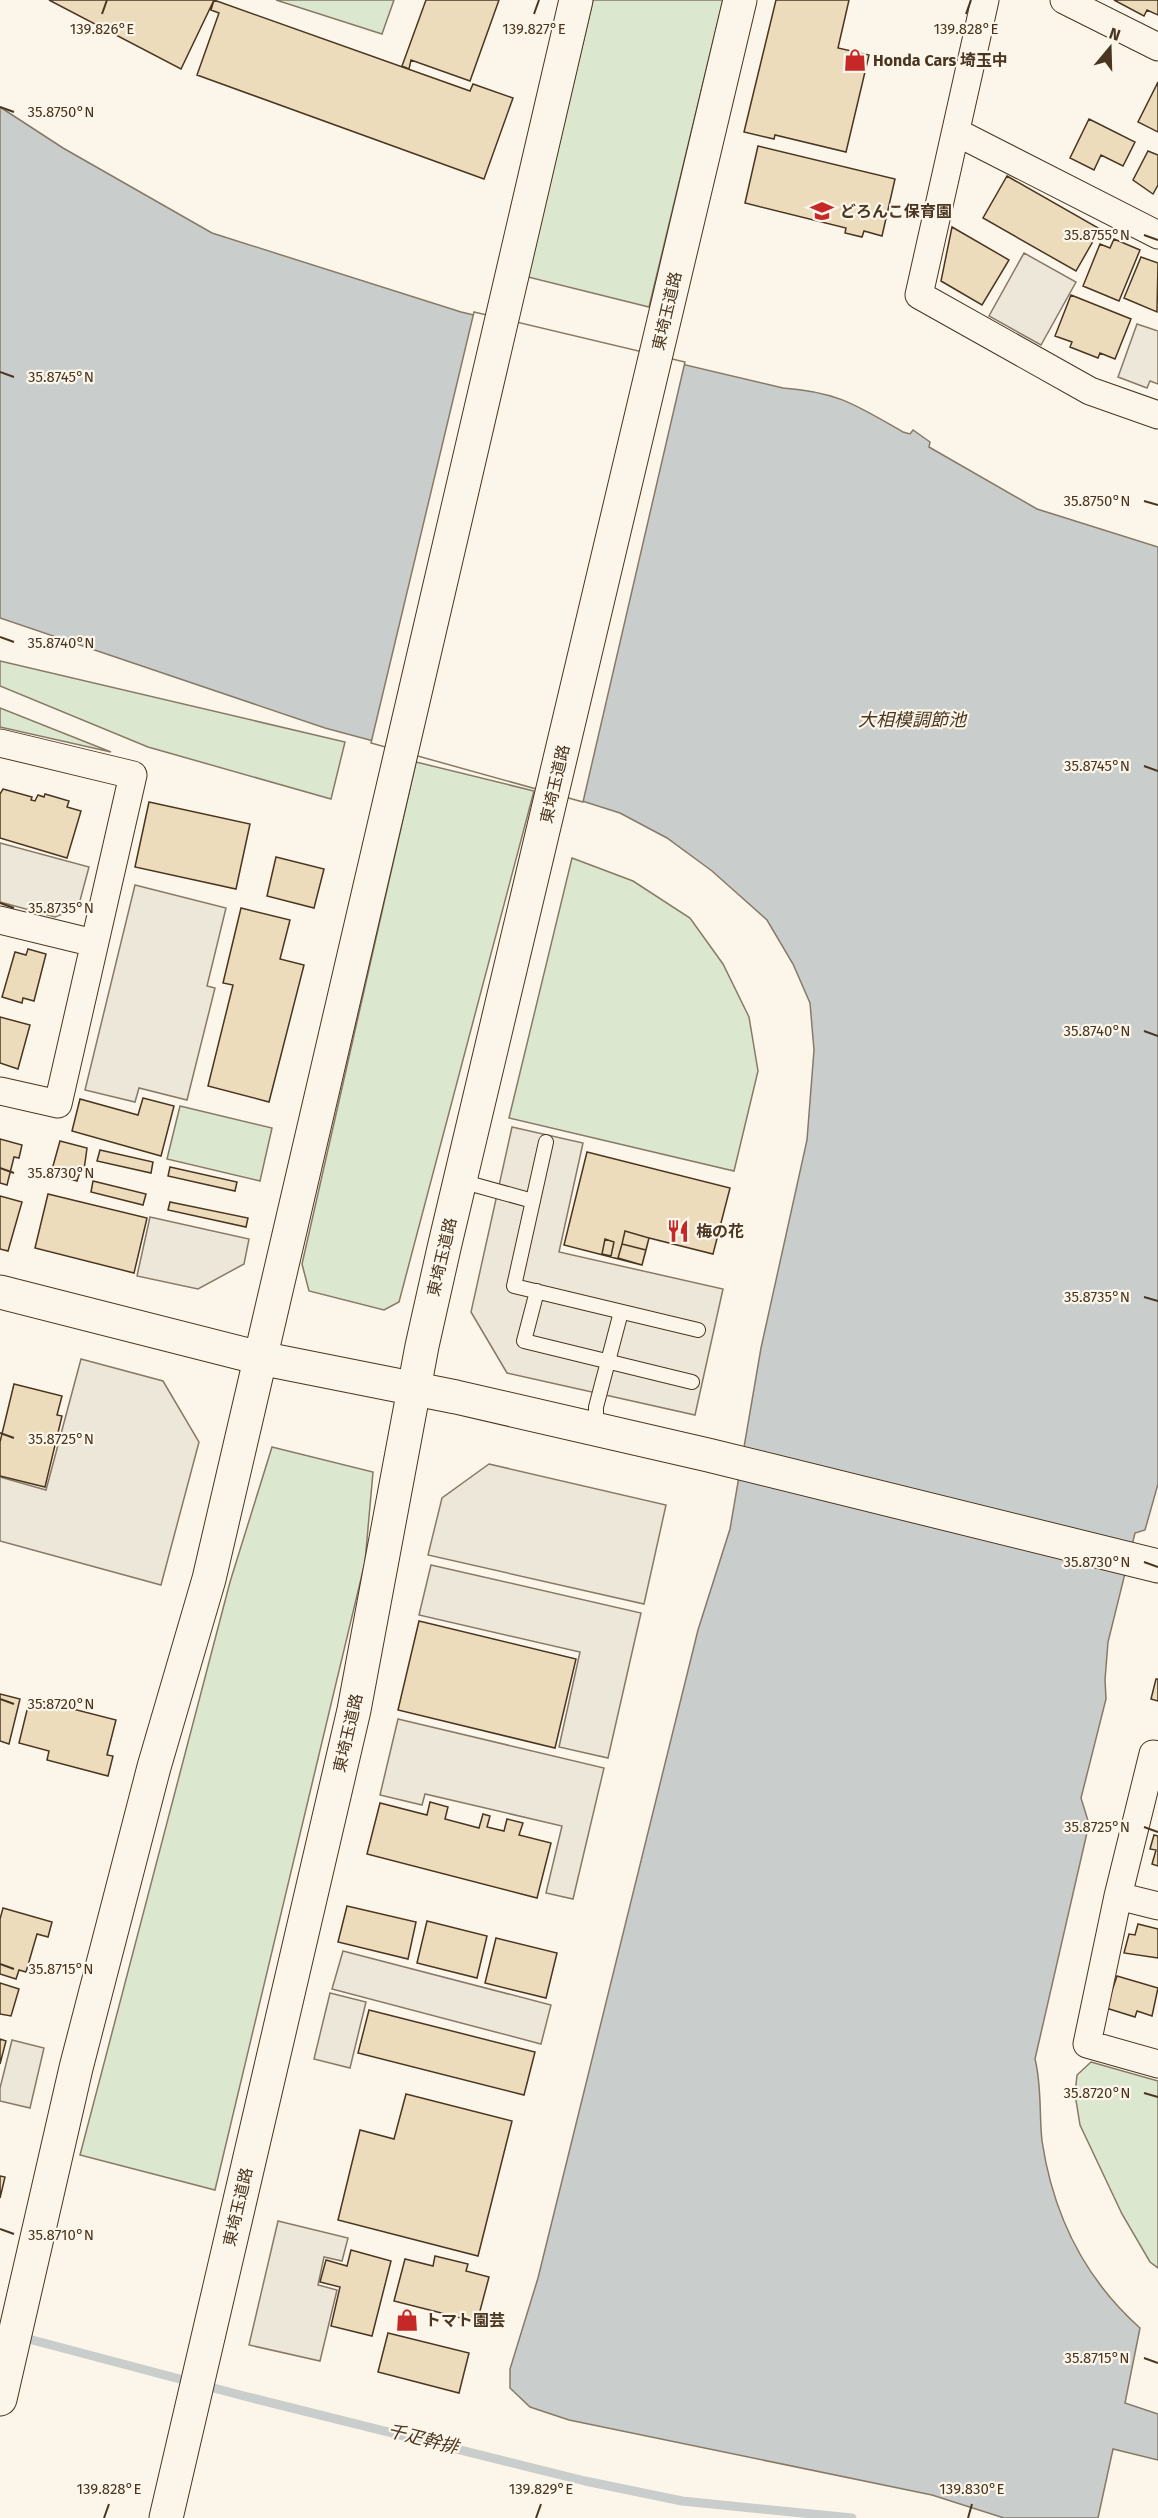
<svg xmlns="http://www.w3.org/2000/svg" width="1158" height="2518" viewBox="0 0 1158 2518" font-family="'Fira Sans','Noto Sans JP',sans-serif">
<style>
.green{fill:#dce7d0;stroke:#887966;stroke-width:1.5}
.parking{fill:#ede7d9;stroke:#887966;stroke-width:1.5}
.water{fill:#c9cecd;stroke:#887966;stroke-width:1.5}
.pier{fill:#fbf6e9;stroke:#887966;stroke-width:1.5}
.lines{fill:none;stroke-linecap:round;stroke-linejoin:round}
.stream{stroke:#c9cecd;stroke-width:9}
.building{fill:#ecdcbc;stroke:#4a3520;stroke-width:1.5}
.service-casing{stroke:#4a3520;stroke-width:16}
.minor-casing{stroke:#4a3520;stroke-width:29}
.tertiary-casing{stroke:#4a3520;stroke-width:35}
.trunk-casing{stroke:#4a3520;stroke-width:35}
.service{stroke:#fbf6e9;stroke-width:14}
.minor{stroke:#fbf6e9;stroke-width:27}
.tertiary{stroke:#fbf6e9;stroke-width:33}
.trunk{stroke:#fbf6e9;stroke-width:33}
.ticks{fill:none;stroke:#4a3520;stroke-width:2}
.labels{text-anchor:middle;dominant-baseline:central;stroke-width:4.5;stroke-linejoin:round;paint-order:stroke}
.poi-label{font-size:16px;font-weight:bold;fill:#4a3520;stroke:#fbf6e9;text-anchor:start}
.street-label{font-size:16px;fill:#4a3520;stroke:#fbf6e9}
.water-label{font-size:18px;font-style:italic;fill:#4a3520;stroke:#fbf6e9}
.ticks-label{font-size:15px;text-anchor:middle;fill:#4a3520;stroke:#fbf6e9;stroke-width:4.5;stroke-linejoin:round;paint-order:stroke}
</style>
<rect width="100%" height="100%" fill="#fbf6e9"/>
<path class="green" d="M276,0h118l-12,34z
M593,0h130l-74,307 -121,-30z
M0,661l345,81 -14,57 -183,-52 -148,-61z
M0,708l111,44 -111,-25z
M416,762l118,29 -135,511 -15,8 -75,-19 -7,-27z
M572,858l61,23 57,37 33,46 26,53 9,54 -24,100 -225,-53z
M180,1106l92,22 -12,53 -93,-22z
M272,1447l101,25 -8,90 -150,628 -135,-35 150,-573z
M1091,2062l67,19v187l-8,-6 -28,-48 -42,-89 -5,-31 2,-19z"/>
<path class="parking" d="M1024,253l52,29 -35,63 -52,-29z
M1137,324l21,7v53l-8,-3 -3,7 -29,-11z
M0,843l89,24 -11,41 -23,9 -55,-15z
M135,885l91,23 -19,78 8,2 -28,112 -48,-12 -4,14 -50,-12z
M512,1127l71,16 -24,109 164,37 -28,126 -188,-42 -36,-61z
M150,1217l99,22 -5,25 -46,25 -61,-13z
M81,1359l82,22 36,61 -38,143 -161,-44v-64l46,13z
M489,1464l177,41 -22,99 -216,-49 14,-57z
M431,1565l210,48 -33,145 -49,-11 21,-95 -161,-37z
M398,1719l206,49 -31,131 -27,-6 16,-67 -137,-32 -3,11 -42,-10z
M343,1951l208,54 -10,39 -209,-55z
M330,1993l36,9 -16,66 -36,-9z
M12,2040l32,8 -14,60 -30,-7v-13z
M278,2221l70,17 -6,23 -18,-4 -6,28 19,5 -17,71 -71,-16z"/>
<path class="water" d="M0,107l63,41 149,85 249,79 322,76c55,4 73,17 120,44l7,2 3,-4 17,12 -1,5 108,62 121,38v937l-13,46 -10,3 -27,109 -3,38 1,19 -25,99 8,26 -54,235c7,28 4,55 7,82 11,73 43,138 98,187l-15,75 33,11v46l-45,-11 -15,69h-94l-72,-23 -363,-75 -39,-13 -20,-19v-19l28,-91 160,-648 32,-101 31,-181 46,-208 7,-90 -4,-47 -17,-39 -26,-44 -55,-49 -45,-33 -47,-25 -120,-38 -175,-47 -325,-110z"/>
<path class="pier" d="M474,312l211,50 -102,440 -212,-59z"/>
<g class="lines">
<path class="stream" d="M21,2337l223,59 341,85 97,20 170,17"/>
</g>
<path class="building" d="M49,0h165l-33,69z
M214,0l256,91 3,-7 40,14 -29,81 -287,-104 22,-62 -8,-3z
M426,0h73l-29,81 -59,-21 -2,9 -7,-3z
M776,0h73l-11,48 31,7 -23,97 -71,-17 -1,4 -30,-7z
M1114,0h44v15l-11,-5 -3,6z
M1158,82v50l-20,-10z
M1089,119l46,23 -12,24 -22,-11 -7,15 -24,-12z
M758,146l137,33 -13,57 -18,-5 -2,6 -17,-4 1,-5 -101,-25z
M1148,151l10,4v30l-5,9 -20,-14z
M1007,176l93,53 -24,42 -93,-53z
M952,227l57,33 -27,45 -41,-24z
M1114,239l26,11 -21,51 -36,-15 17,-42 10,4z
M1141,257l17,6 -1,49 -33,-14z
M1071,295l60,24 -16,40 -15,-6 -2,5 -28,-11 2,-5 -17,-6z
M3,789l29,8 -1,3 4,1 3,-6 6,2 1,-3 24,7 -2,6 14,4 -14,47 -67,-20v-44z
M149,802l101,22 -14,65 -101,-22z
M276,857l48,12 -10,39 -47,-12z
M241,908l49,12 -10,39 24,6 -35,137 -61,-16 25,-101 -10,-2z
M28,949l18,5 -12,47 -11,-3 -1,5 -20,-6 13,-45 11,3z
M0,1017l30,8 -12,44 -18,-6z
M143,1098l31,8 -13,50 -89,-25 8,-32 58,16z
M0,1139l22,6 -3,13 -5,-1 -7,28 -7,-2z
M60,1141l27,7 -3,22 -3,-1 -4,12 -26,-8z
M100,1150l53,12 -2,11 -54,-12z
M587,1152l143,36 -17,66 -64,-16 -7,27 -78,-20z
M170,1167l67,15 -2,9 -67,-15z
M93,1181l53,13 -3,11 -52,-13z
M48,1194l99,24 -13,55 -99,-25z
M0,1196l22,6 -14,49 -8,-2z
M170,1202l78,16 -2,9 -78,-17z
M625,1231l24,7 -3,12 -24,-6z
M605,1239l9,3 -3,14 -9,-2z
M622,1244l24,6 -4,15 -24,-7z
M14,1384l48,12 -5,19 5,1 -17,71 -45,-11v-34z
M419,1621l157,38 -21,89 -157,-38z
M1156,1679h2v22l-7,-2z
M0,1694l20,5 -11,45 -9,-3z
M30,1698l86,22 -9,35 6,1 -5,20 -61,-16 2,-9 -30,-8z
M430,1802l18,5 -3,12 34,9 4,-14 7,2 -3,11 17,4 3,-12 16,4 -4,12 32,8 -14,55 -170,-44 13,-51 47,12z
M1154,1835l4,1v30l-6,-2 4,-14 -6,-1z
M347,1906l69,16 -8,37 -70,-17z
M3,1908l49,14 -4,15 -11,-3 -11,38 -7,-2 -3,9 -16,-5v-55z
M427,1921l60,15 -10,42 -60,-15z
M1138,1924l20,5v29l-34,-5 5,-19 6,1z
M496,1938l61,15 -11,45 -61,-15z
M1117,1976l41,12 -6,28 -15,-5 -2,6 -29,-9z
M0,1983l19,6 -8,27 -11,-2z
M369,2010l166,42 -11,43 -166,-42z
M0,2039l6,2 -6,23z
M406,2094l106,27 -34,135 -140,-36 22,-90 34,9z
M0,2176l5,1 -5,21z
M351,2250l40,11 -19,75 -41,-10 9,-39 -20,-5 6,-22 21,6z
M435,2256l33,8 -2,7 23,6 -12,45 -83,-21 11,-42 28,7z
M388,2333l81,20 -10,40 -81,-21z"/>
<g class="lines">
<g class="service-casing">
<path id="service" d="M546,1142l-32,144 184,44
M461,1177l14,8 58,16
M537,1291l-13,50 168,41
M596,1429v-22l25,-95"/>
</g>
<g class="minor-casing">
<path id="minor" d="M985,0l-66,295 171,96 68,24
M1064,0l94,47
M956,132l202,103
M0,743l133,32 -75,329 -58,-13
M0,920l94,23
M1158,1755l-5,-1 -35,142 -31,148 71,20
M1118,1896l40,10"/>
</g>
<g class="tertiary-casing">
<path id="tertiary" d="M0,1292l260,66 196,39 252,58 450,111"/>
</g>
<g class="trunk-casing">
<path id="trunk" d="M0,2399l76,-331 78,-301 55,-188 367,-1579
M166,2518l188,-808 68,-364 22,-98 296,-1248"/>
</g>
<use href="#service" class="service"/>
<use href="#minor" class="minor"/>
<use href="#tertiary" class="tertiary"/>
<use href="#trunk" class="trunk"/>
</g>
<path class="ticks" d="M102,14l5,-14M534,14l5,-14M966,14l5,-14M0,107l14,5M1144,235l14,5M0,372l14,5M1144,501l14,4M0,637l14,5M1144,766l14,5M0,903l14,5M1144,1031l14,5M0,1168l14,5M1144,1297l14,4M0,1433l14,5M1144,1562l14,5M0,1699l14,5M1144,1827l14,5M0,1964l14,5M1144,2093l14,4M0,2229l14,5M1144,2358l14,5M104,2518l5,-14M536,2518l5,-14M968,2518l4,-14"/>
<defs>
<g id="shop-bare" transform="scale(1.8)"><path d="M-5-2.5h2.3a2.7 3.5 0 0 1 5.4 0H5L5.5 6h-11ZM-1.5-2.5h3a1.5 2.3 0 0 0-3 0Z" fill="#c62828" stroke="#fbf6e9" stroke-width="2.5" paint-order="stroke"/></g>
<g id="school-bare" transform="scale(1.8)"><path d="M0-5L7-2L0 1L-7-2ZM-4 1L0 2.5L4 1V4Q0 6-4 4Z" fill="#c62828" stroke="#fbf6e9" stroke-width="2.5" paint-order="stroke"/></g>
<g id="restaurant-bare" transform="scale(1.8)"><path d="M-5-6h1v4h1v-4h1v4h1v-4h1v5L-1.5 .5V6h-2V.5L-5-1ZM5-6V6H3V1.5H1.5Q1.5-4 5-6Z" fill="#c62828" stroke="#fbf6e9" stroke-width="2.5" paint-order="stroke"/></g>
</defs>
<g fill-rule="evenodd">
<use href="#shop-bare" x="855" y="60"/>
<use href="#school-bare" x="822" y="211"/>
<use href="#restaurant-bare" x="678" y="1231"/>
<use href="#shop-bare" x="407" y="2320"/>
</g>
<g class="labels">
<g class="poi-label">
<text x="873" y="60">Honda Cars 埼玉中</text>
<text x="840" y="211">どろんこ保育園</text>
<text x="696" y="1231">梅の花</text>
<text x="425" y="2320">トマト園芸</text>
</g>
<g class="street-label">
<text transform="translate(667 311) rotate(-77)">東埼玉道路</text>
<text transform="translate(555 784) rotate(-77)">東埼玉道路</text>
<text transform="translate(442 1257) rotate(-77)">東埼玉道路</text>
<text transform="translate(348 1733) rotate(-77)">東埼玉道路</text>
<text transform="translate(238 2207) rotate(-77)">東埼玉道路</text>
</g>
<g class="water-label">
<text x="912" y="720">大相模調節池</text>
<text transform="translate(423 2439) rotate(14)">千疋幹排</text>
</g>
</g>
<g class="ticks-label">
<text x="102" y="34">139.826°E</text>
<text x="534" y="34">139.827°E</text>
<text x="966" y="34">139.828°E</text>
<text x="61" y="117">35.8750°N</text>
<text x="1097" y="240">35.8755°N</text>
<text x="61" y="382">35.8745°N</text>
<text x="1097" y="506">35.8750°N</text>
<text x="61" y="648">35.8740°N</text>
<text x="1097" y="771">35.8745°N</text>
<text x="61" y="913">35.8735°N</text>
<text x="1097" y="1036">35.8740°N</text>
<text x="61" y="1178">35.8730°N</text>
<text x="1097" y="1302">35.8735°N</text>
<text x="61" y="1444">35.8725°N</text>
<text x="1097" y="1567">35.8730°N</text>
<text x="61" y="1709">35.8720°N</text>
<text x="1097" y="1832">35.8725°N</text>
<text x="61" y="1974">35.8715°N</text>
<text x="1097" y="2098">35.8720°N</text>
<text x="61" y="2240">35.8710°N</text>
<text x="1097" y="2363">35.8715°N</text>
<text x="109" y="2494">139.828°E</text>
<text x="541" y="2494">139.829°E</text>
<text x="972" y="2494">139.830°E</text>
</g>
<g transform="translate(1110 48) rotate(19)" stroke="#fbf6e9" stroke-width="4.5" paint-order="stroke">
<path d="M0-4.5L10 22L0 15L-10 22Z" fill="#4a3520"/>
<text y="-9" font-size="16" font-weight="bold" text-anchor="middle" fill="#4a3520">N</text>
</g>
</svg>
